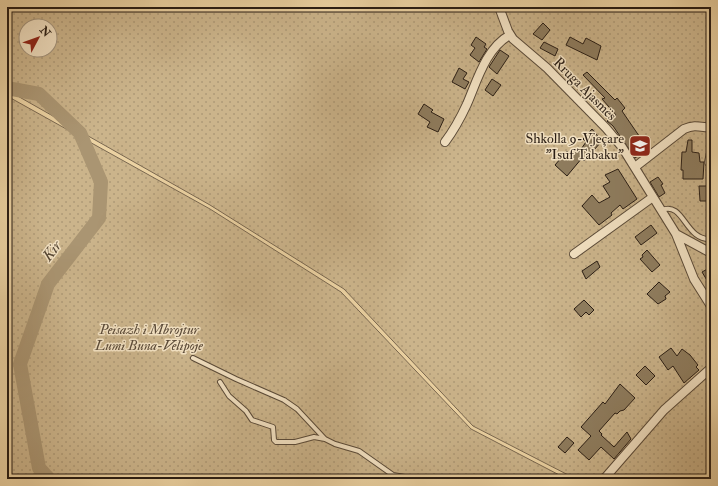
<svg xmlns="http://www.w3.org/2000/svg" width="718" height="486" viewBox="0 0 718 486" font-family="'IM FELL Double Pica',serif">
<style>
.park{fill:url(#park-dots);stroke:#7a6850;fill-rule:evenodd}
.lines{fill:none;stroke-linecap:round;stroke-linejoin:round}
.river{stroke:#aa9572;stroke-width:14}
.building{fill:#8e7c5e;stroke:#291d14}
.lane-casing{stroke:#5a4a38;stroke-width:6}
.street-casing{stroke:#5a4a38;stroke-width:10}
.lane{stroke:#f3e2c3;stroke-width:4}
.street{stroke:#f3e2c3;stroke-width:8}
.labels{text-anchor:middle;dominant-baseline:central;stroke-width:3;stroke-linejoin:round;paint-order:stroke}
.street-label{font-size:14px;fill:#291d14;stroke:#f3e2c3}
.poi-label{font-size:14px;fill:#291d14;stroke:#f3e2c3;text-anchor:end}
.park-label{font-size:14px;font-style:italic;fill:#5a4a38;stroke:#f3e2c3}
.water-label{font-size:15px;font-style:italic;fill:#564735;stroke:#f3e2c3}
</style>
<defs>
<pattern id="park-dots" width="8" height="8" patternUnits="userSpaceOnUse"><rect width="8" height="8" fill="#cbb48b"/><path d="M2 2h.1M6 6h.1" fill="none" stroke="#ae9a77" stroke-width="1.8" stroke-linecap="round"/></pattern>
</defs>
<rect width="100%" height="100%" fill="#ecd3a3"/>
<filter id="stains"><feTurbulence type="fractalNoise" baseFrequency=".005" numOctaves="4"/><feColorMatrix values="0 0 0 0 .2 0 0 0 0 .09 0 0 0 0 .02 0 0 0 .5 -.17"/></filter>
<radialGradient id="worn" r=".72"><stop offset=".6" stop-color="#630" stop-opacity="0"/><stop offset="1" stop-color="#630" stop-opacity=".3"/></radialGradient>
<path class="park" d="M7,7h704v472h-135l-103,-53 -129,-137 -134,-84 -203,-115zM26,26h24v24h-24z
M7,96l203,113 131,83 130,137 96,50h-560z"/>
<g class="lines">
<path class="river" d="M7,88l32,6 41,39 21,49 -2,36 -51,66 -28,80 19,104 10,11"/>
</g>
<path class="building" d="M543,23l7,7 -8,10 -9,-6z
M476,37l10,7 -2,3 3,2 -8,13 -9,-7 5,-7 -4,-3z
M570,37l13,7 3,-6 15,8 -4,14 -31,-15z
M544,42l14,7 -3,7 -15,-8z
M500,50l9,6 -12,18 -8,-7z
M459,68l8,5 -4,6 6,3 -4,7 -13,-7z
M587,72l28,28 2,-2 8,10 -3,3 26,38 -13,9 -22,-32 -6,-5 9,-6 -14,-16 3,-1 -22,-23z
M492,79l9,6 -8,11 -8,-6z
M424,104l9,6 -2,2 13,7 -6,13 -11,-5 3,-5 -12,-8z
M592,129l10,12 -18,20 -2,-3 -15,18 -12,-11 12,-14 2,2 5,-5 5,4 7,-10 -3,-3z
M688,140h4v12l7,1 1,9h4l-1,17h-20v-9h-2l1,-18h4z
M618,169l19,30 -14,10 -3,-4 -9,8 1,2 -13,10 -17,-19 10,-11 7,8 11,-6 -7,-11 7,-4 -5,-7z
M658,177l5,7 -2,1 4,8 -6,4 -9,-15z
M699,186h12v15h-11z
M651,225l6,8 -16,12 -6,-8z
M647,250l13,15 -8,7 -12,-13 3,-2 -1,-2z
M597,261l3,6 -14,12 -4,-8z
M711,267v20l-9,-15z
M659,282l11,10 -5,4 1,3 -8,5 -11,-10z
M584,300l10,10 -5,5 -3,-3 -5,5 -7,-8z
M671,348l6,8 5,-7 8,6 8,10 -2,2 3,3 -15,13 -11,-17 -5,4 -9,-13z
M645,366l10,10 -9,9 -10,-10z
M620,384l15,14 -11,12 -4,1 -3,3 -2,-1 -16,18 3,3 -1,1 13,12 13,-15 4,7 -17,20 -13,-12 -12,13 -11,-10 13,-14 -10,-9 22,-25 2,2z
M567,437l7,6 -9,10 -7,-6z"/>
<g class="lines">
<g class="lane-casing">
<path id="lane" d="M662,210c22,-9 23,31 49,29
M193,358l43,21 48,21 13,9 28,30 10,5 24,7 34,24 23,4
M220,382l9,14 17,15 6,9 21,7 1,13 2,2h19l19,-5 11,2"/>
</g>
<g class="street-casing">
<path id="street" d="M499,7l9,24 5,8 34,29 59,60 16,19 54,87 18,45 17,27
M445,142c9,-12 16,-25 22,-38 10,-23 19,-56 43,-69
M709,162l2,-9
M635,167l49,-38c11,-5 16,-2 27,-1
M676,234l35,19
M574,254l79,-57
M604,479l60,-69 47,-42"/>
</g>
<use href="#lane" class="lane"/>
<use href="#street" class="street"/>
</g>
<defs>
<g id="school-square" transform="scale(1.15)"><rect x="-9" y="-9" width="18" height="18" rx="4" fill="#8f2418" stroke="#f3e2c3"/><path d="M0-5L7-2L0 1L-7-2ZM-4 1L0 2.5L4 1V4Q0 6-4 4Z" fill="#fff"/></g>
</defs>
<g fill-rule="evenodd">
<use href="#school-square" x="640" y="146"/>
</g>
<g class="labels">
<g class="street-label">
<text transform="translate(585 89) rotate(45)">Rruga Ajasmës</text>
</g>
<g class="poi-label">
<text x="624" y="138">Shkolla 9-Vjeçare<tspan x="624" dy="16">"Isuf Tabaku"</tspan></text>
</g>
<g class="park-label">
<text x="149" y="329">Peisazh i Mbrojtur<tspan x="149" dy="16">Lumi Buna-Velipoje</tspan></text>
</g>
<g class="water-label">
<text transform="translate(52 251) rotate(-53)">Kir</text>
</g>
</g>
<rect width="718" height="486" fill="none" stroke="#ecd3a3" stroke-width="24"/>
<rect x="8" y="8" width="702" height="470" fill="none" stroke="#291d14" stroke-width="2"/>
<rect x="12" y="12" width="694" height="462" fill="none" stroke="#291d14"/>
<g transform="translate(38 38) rotate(49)"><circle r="19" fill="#f3e2c3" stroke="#a2937d"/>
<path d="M0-3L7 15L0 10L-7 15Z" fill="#8f2418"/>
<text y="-6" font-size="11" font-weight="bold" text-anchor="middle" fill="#291d14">N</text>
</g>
<rect width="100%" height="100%" filter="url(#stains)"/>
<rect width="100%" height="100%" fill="url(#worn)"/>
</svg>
